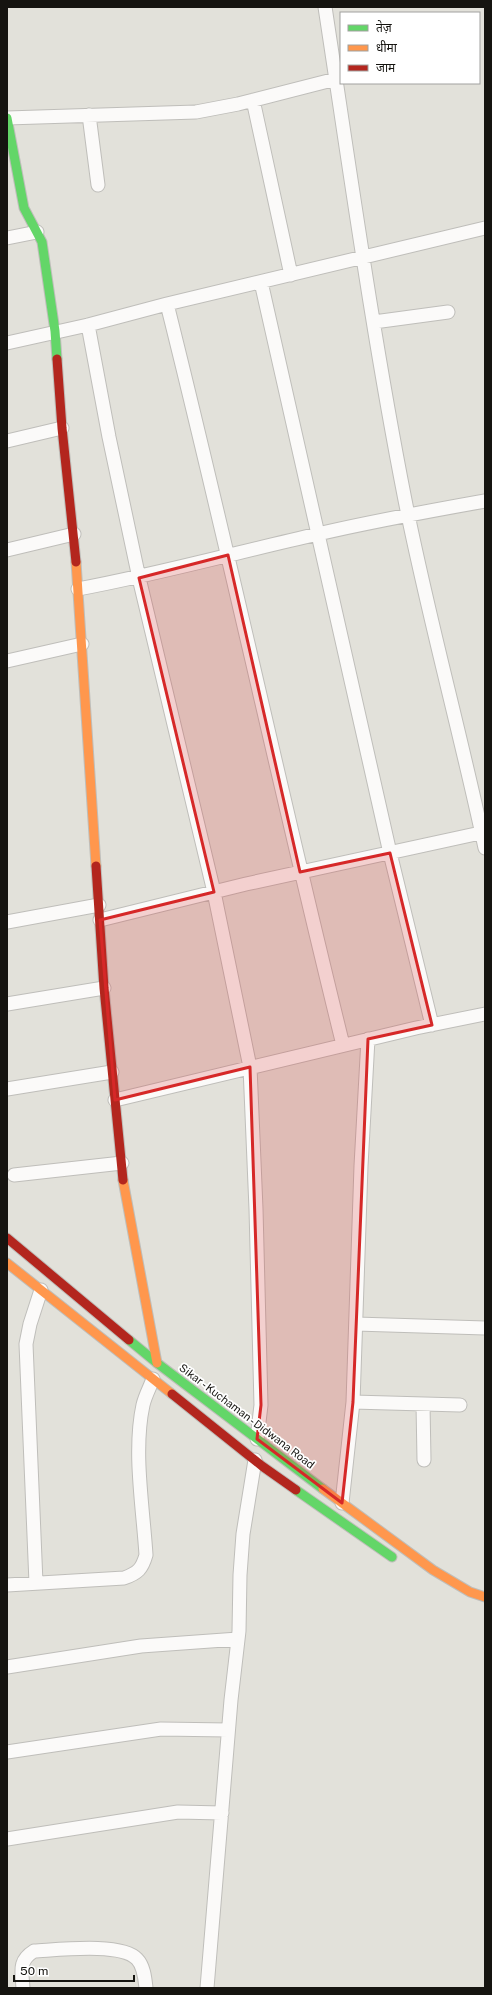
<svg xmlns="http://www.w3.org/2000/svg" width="492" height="1995" viewBox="0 0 492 1995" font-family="'Public Sans','Noto Sans Devanagari',sans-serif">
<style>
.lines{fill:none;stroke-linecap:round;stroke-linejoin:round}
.street-casing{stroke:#bfbeba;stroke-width:15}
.fast-casing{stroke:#bfbeba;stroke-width:11}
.slow-casing{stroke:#bfbeba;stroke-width:11}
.jam-casing{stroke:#bfbeba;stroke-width:11}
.street{stroke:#fbfaf9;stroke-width:13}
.fast{stroke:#63d668;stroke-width:9}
.slow{stroke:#ff974d;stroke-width:9}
.jam{stroke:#b3261e;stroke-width:9}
.marked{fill:#d62828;fill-opacity:0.2;stroke:#d62828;stroke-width:3;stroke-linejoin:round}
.labels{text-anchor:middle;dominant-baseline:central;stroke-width:3.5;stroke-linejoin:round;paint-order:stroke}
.street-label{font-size:11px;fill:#151410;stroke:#fff}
</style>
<rect width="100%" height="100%" fill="#e2e1da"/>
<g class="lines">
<g class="street-casing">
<path id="street" d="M325,7c25,164 48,330 80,493 23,116 55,231 80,348
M253,100l38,175
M89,115l9,70
M7,118l189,-6 42,-8 98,-25
M7,238l30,-6
M261,282l129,571 42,172
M167,304c62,247 115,495 176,741
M374,322l74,-10
M88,325l21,112 30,141 75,314 36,175 6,142 5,196 -4,34
M7,343l81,-18 79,-21 318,-76
M7,441l55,-13
M7,550l67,-16
M78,589c81,-15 160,-37 240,-55 55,-13 111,-23 167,-33
M7,661l75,-17
M100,920l146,-36 239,-52
M7,922l92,-17
M7,1004l97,-16
M7,1089l105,-17
M115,1100l301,-72 69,-14
M14,1175l108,-12
M356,1324l129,4
M353,1402l107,3
M423,1404l1,56
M342,1503l11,-101 8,-236 7,-127
M36,1583l-10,-239 4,-20 11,-34
M7,1585l117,-7c14,-5 18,-9 22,-23 -3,-48 -13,-104 -3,-150 2,-9 7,-18 10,-26
M7,1667l134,-21 97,-7
M7,1752l154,-23 67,1
M7,1839l171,-27 44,1
M23,1988c-1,-17 -5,-27 11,-37 22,-1 88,-9 103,8 7,7 8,20 9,29
M207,1988l24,-288 8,-69 1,-56 3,-41 12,-74"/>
</g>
<g class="fast-casing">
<path id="fast" d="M7,118l17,90 18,34 13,89 2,28
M129,1340l28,23 166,126
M296,1490l96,67"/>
</g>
<g class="slow-casing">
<path id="slow" d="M76,562l20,304
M123,1180l34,183
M7,1263l165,131
M323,1489l110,81 37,22 15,5"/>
</g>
<g class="jam-casing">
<path id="jam" d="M57,359l5,69 14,134
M96,866l8,122 19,192
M7,1238l122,102
M172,1394l90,72 34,24"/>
</g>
<use href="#street" class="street"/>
<use href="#fast" class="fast"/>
<use href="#slow" class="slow"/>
<use href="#jam" class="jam"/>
</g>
<path class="marked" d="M228,555l72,317 90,-19 42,172 -64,14 -15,363 -11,101 -85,-64 4,-34 -11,-338 -135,33 -15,-180 114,-28 -75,-314z"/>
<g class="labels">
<g class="street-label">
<text transform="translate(247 1416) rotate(37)">Sikar - Kuchaman - Didwana Road</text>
</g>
</g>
<rect width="492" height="1995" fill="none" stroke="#151410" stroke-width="16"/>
<rect x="340" y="12" width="140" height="72" fill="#ffffff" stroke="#a1a19f"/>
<rect x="348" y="25" width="20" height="6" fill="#63d668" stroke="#a1a19f"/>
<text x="376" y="32" font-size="12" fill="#151410">तेज़</text>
<rect x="348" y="45" width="20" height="6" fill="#ff974d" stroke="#a1a19f"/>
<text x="376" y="52" font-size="12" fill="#151410">धीमा</text>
<rect x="348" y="65" width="20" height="6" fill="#b3261e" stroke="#a1a19f"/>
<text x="376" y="72" font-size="12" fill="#151410">जाम</text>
<path d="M14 1975v6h120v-6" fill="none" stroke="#151410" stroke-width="2"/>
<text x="20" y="1975" font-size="12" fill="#151410" stroke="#ffffff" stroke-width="3" paint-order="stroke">50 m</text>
</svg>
